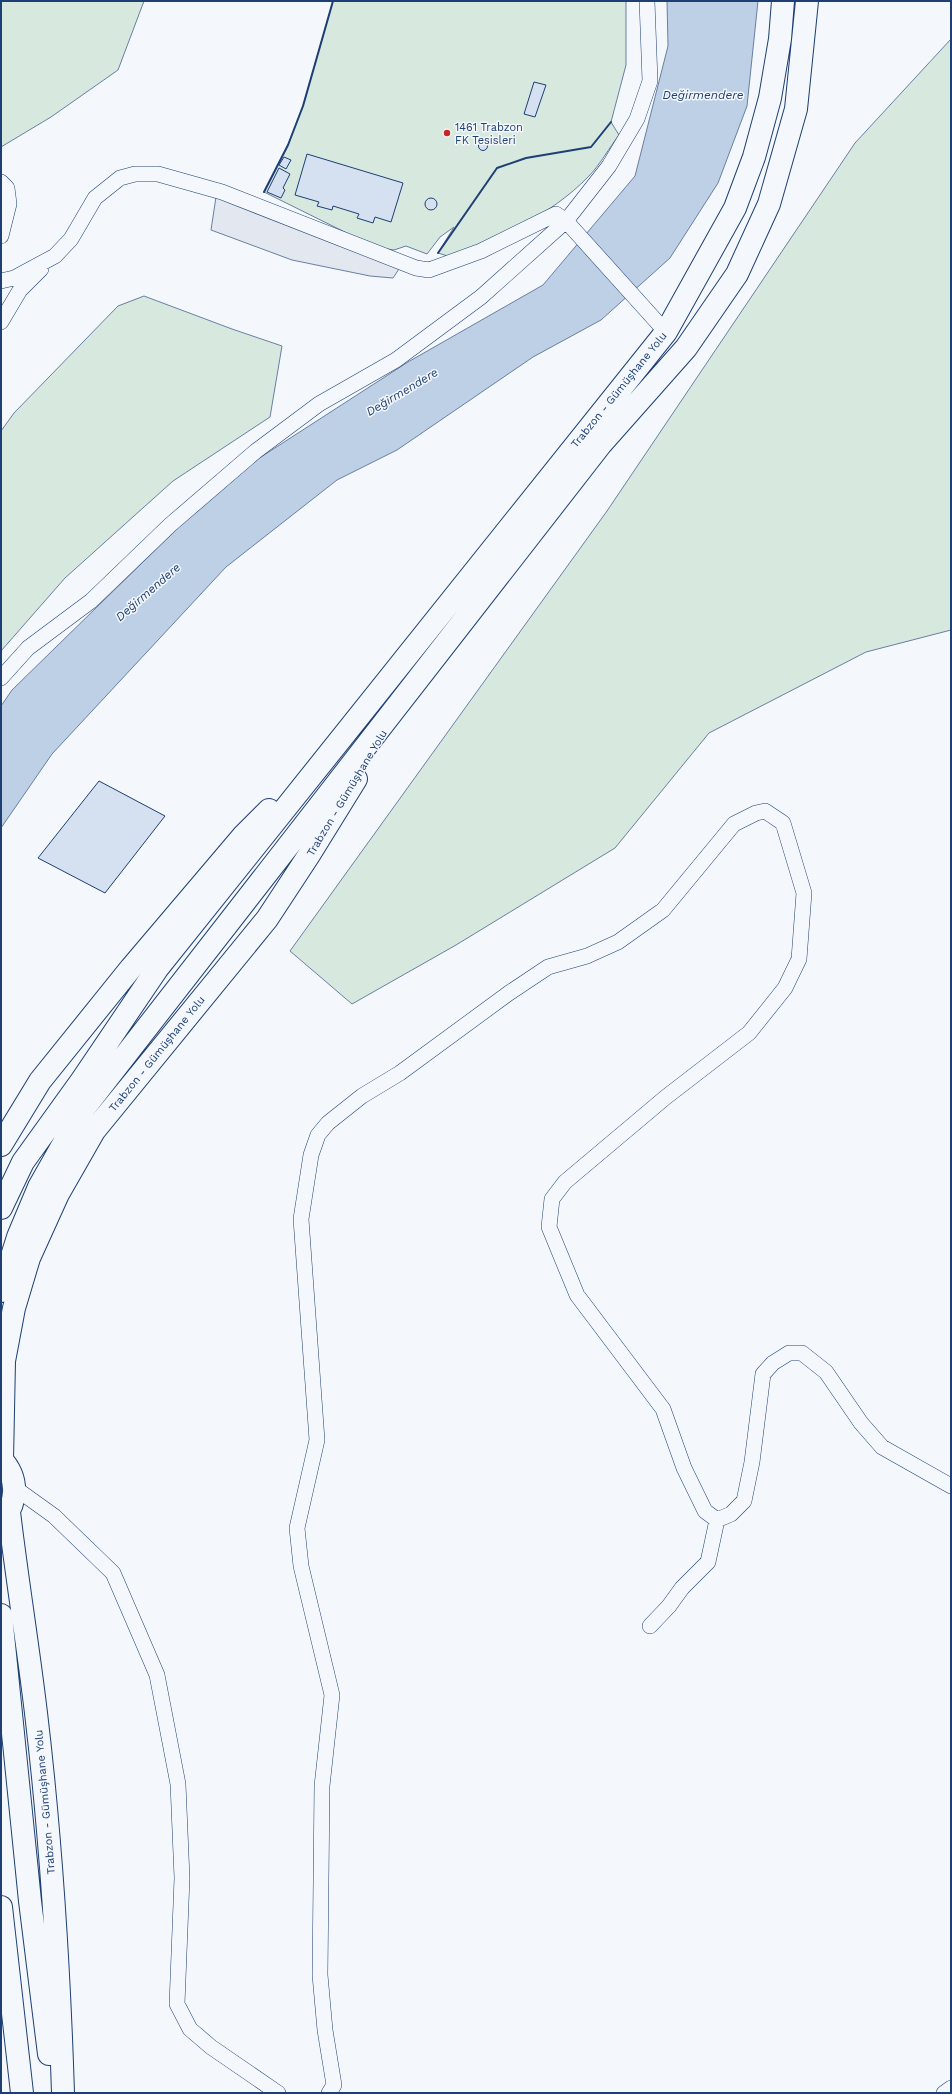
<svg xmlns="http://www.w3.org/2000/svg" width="952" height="2094" viewBox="0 0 952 2094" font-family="'Work Sans',sans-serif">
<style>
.green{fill:#d7e8df;stroke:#687fa3}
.parking{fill:#e3e8f0;stroke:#687fa3}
.water{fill:#bed0e5;stroke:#687fa3}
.building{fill:#d5e0f0;stroke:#1d3f73}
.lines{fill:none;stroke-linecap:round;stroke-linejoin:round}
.minor-casing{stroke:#1d3f73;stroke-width:16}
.trunk-casing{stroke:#1d3f73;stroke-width:24}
.minor{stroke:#f4f7fb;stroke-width:15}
.trunk{stroke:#f4f7fb;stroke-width:22}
.wall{stroke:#1d3f73;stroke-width:2}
.poi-dot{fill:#c62828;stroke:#f4f7fb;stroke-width:1.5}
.labels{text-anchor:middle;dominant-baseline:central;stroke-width:3;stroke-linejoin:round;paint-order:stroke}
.poi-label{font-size:11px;fill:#1d3f73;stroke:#f4f7fb;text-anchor:start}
.street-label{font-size:11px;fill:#1d3f73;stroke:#f4f7fb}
.water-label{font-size:12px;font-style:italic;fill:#1d3f73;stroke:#f4f7fb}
</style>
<rect width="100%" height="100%" fill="#f4f7fb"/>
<path class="green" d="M1,1h143l-26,69 -67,47 -50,30z
M333,1h293v64l-15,57 8,13c-10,13 -19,30 -31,42 -38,39 -88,60 -137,80l-13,-4 16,-26 -14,10 -13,17 -21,-8 -12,4 -19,-3 -111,-55 24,-47 15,-39z
M951,39v591l-85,22 -157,81 -94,115 -159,97 -104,59 -62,-53 317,-440 248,-368z
M144,296l88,33 50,17 -12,71 -97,64 -108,97 -64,73v-220l13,-18 104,-107z"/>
<path class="parking" d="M216,197l187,66 -10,15 -23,-2 -78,-16 -81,-30z"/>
<path class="water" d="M667,1h91l-11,105 -29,77 -48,75 -69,62 -68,37 -136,93 -60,30 -111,87 -174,187 -51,74v-122l11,-16 218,-213 178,-115 135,-77 92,-109 33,-130z"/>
<path class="building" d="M534,82l12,3 -11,32 -11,-3z
M478.5 146a4.5 4.5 0 1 1 9 0a4.5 4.5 0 1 1-9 0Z
M307,154l96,29 -12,39 -16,-5 -2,6 -16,-5 2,-4 -26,-8 -1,4 -15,-4 2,-4 -24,-7z
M284,157l7,3 -5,9 -7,-4z
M279,168l11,6 -7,14 2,2 -4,8 -14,-6z
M425 204a6 6 0 1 1 12 0a6 6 0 1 1-12 0Z
M99,781l66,35 -60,77 -67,-35z"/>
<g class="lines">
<g class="minor-casing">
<path id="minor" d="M1,182l6,6 2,16 -8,32
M1,281l13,-3 41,-22 16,-17 24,-41 25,-20 15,-4h23l64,18 194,76 13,2 52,-19 75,-37 10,7 100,111
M1,322l19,-32 21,-21
M1,678l27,-30 63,-47 79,-76 86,-74 63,-47 77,-44 85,-63 85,-76 43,-55 28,-47 13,-38 -3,-80
M15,1488l39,28 59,57 44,102 21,109 4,94 -5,126 13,25 21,18 67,46
M650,1626l19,-20 13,-18 26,-26 9,-42
M329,2093l5,-8 -9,-55 -5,-55 2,-189 10,-91 -31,-129 -4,-38 20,-88 -16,-221 10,-64 7,-20 10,-12 34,-27 38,-23 109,-80 39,-26 39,-11 31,-14 45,-32 71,-86 22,-11 9,-2 18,12 21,70 -5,66 -14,29 -36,45 -83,64 -101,85 -13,17 -3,28 28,68 86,114 21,59 21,43 12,9 14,-6 13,-13 8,-39 11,-88 10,-11 16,-10h13l24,19 35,51 21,24 69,39
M944,2093l7,-5"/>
</g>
<g class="trunk-casing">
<path id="trunk" d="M1,1145l39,-64 91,-113 112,-132 26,-26
M1,1208l22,-46 59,-82 75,-111 509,-637 69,-124 19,-51 16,-59 10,-59 3,-38
M1,1291l17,-54 21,-50 43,-76 519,-667 85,-96 51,-74 32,-70 27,-95 11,-108
M1,1459c18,19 17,44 0,63
M2,1460l2,-99 10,-53 15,-50 29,-64 36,-63 173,-212 42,-64 47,-76
M9,1512c8,67 19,134 27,201 15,126 23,253 27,380
M1,1615l29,286 19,153
M1,1907l21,186"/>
</g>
<use href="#minor" class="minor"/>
<use href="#trunk" class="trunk"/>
<path class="wall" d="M264,192l24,-47 15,-39 30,-105
M438,253l59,-85 29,-10 65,-11 20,-25"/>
</g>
<circle class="poi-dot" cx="447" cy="133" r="4"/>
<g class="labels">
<g class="poi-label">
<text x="455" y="127">1461 Trabzon<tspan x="455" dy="13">FK Tesisleri</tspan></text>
</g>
<g class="street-label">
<text transform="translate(619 390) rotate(-51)">Trabzon - Gümüşhane Yolu</text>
<text transform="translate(347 793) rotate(-59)">Trabzon - Gümüşhane Yolu</text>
<text transform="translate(157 1054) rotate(-51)">Trabzon - Gümüşhane Yolu</text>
<text transform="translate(45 1802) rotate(-95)">Trabzon - Gümüşhane Yolu</text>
</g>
<g class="water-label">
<text x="703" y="95">Değirmendere</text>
<text transform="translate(402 392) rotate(-31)">Değirmendere</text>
<text transform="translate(148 592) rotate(-41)">Değirmendere</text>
</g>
</g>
<rect width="952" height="2094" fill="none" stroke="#1d3f73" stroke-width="4"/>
</svg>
